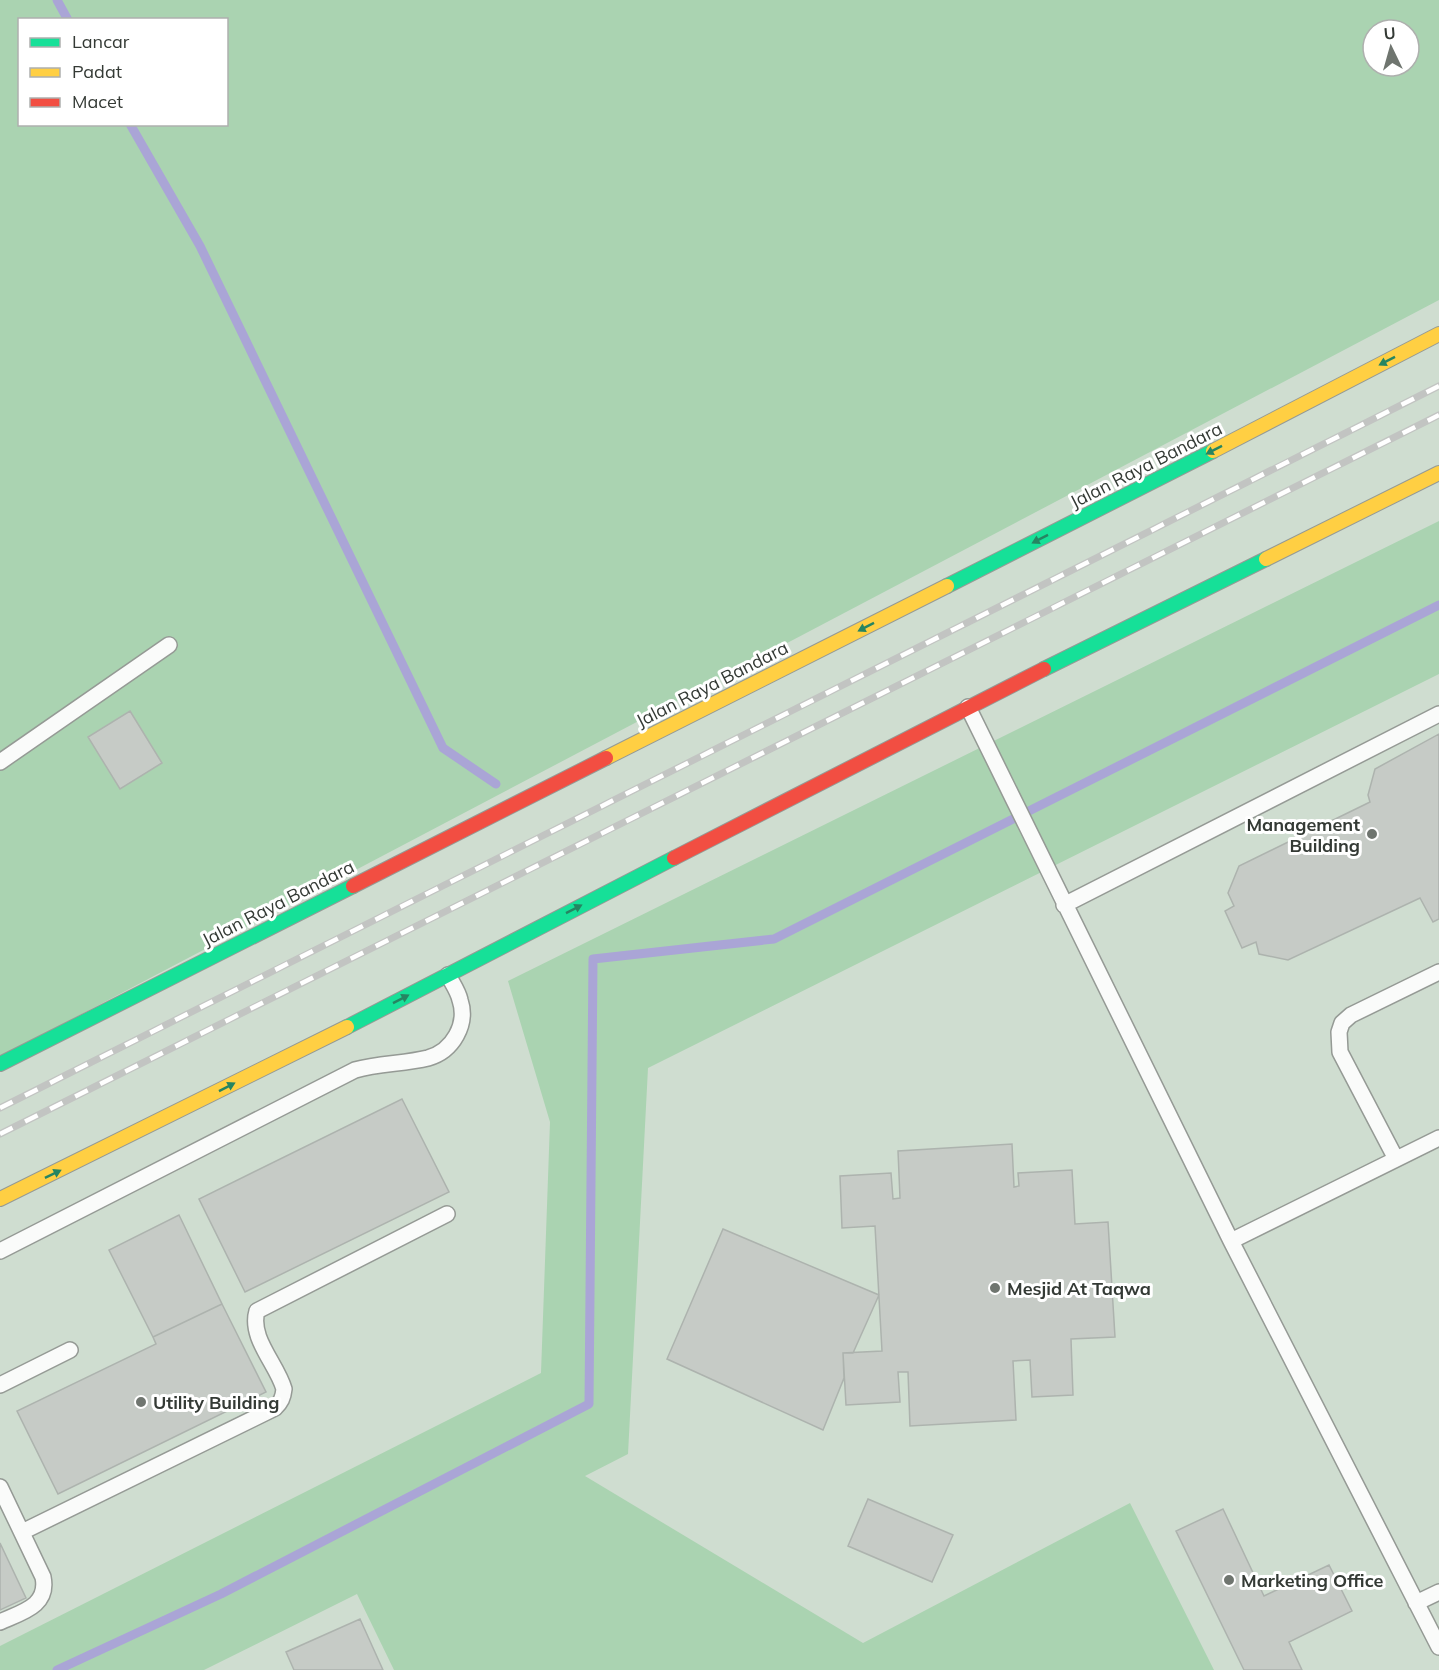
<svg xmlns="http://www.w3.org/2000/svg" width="1439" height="1670" viewBox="0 0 1439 1670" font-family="Mulish,sans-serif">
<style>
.built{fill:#cfddd0;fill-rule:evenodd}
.green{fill:#aad3b1;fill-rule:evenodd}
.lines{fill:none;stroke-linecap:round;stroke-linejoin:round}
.stream{stroke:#aaa5d6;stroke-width:9}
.building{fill:#c6cbc6;stroke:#adb3ae;stroke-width:1.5}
.lane-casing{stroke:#959a95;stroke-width:18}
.fast-casing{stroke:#959a95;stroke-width:16}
.slow-casing{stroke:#959a95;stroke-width:16}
.jam-casing{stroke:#959a95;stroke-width:16}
.lane{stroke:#fafbfa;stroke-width:15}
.fast{stroke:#16e098;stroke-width:14}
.slow{stroke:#ffcf43;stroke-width:14}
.jam{stroke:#f24e42;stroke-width:14}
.rail-casing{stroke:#c2c4c2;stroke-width:7}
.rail{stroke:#fff;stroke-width:4.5;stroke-dasharray:14;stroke-linecap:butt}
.oneway{fill:#268562}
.poi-dot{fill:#6f756f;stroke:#fff;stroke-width:2}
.labels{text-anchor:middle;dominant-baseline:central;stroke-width:6;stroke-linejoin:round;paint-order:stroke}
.street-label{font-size:18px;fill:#343a35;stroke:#fff}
.poi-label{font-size:18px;font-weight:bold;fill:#343a35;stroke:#fff;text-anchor:start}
</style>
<rect width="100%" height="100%" fill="#dce2dc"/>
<path class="built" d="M0,0h1439v1670h-1439zM20,20h206v104h-206zM1373,30h36v36h-36z"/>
<path class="green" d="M0,0h1439v300l-1439,757zM20,20h206v104h-206zM1373,30h36v36h-36z
M1439,521v153l-791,394 -20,386 -43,22 278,167 267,-140 84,167h-820l-37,-76 -153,76h-204v-24l541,-273 9,-251 -42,-141z"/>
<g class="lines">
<path class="stream" d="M57,0l11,20
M130,124l70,122 243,502 53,36
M57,1670l164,-76 368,-190 4,-445 181,-20 665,-334"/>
</g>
<path class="building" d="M130,711l32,52 -42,26 -32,-52z
M1439,734v185l-6,3 -13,-24 -132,62 -29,-6 -3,-12 -14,6 -17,-37 9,-5 -6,-13 11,-27 131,-64 -2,-7 7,-26z
M402,1099l47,93 -204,100 -46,-93z
M1012,1144l2,43 5,-1 -1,-13 54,-3 3,54 33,-2 7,115 -44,2 2,56 -41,2 -2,-37 -17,1 3,59 -106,6 -2,-54h-10l2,30 -54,3 -3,-52 39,-2 -7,-125 -33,2 -2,-52 51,-3 2,26 7,-1 -2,-47z
M179,1215l43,89 -69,33 -44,-87z
M723,1229l156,66 -26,58h-10l1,25 -21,52 -156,-71z
M222,1304l44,88 -208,102 -41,-83 139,-67 -3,-7z
M868,1499l85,36 -21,47 -84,-36z
M1223,1509l41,87 65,-31 23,46 -63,31 13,28h-58l-68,-139z
M0,1543l26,55 -26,12z
M360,1619l23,51h-89l-8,-18z"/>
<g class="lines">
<g class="lane-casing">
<path id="lane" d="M968,707l263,534 208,406
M0,762l169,-117
M1064,905l375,-191
M1396,1159l-56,-107 -1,-20 3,-9 9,-8 88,-43
M1231,1241l208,-103
M0,1251l355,-181c24,-7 49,-6 73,-12 25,-7 40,-34 32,-58 -2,-9 -8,-17 -12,-25
M0,1385l70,-35
M0,1487l43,90c6,29 -21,35 -43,45
M22,1532l253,-124c6,-6 8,-10 9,-19 -7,-25 -35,-51 -27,-78l190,-97
M1416,1603l23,-11"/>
</g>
<g class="fast-casing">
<path id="fast" d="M947,586l266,-135
M1044,669l222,-110
M347,1027l327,-169
M0,1064l353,-178"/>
</g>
<g class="slow-casing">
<path id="slow" d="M1213,451l226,-117
M1266,559l173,-86
M606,758l341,-172
M0,1199l347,-172"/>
</g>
<g class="jam-casing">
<path id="jam" d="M674,858l370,-189
M353,886l253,-128"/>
</g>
<use href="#lane" class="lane"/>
<use href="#fast" class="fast"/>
<use href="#slow" class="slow"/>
<use href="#jam" class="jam"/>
<g class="rail-casing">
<path id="rail" d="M0,1108l1439,-722
M0,1134l1439,-719"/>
</g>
<use href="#rail" class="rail"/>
</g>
<defs><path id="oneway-solid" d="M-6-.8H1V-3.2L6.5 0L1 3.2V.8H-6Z" transform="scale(1.5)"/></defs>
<g class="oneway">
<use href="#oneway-solid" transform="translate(1387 361) rotate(153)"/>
<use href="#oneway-solid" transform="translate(1214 450) rotate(153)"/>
<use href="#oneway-solid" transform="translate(1040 539) rotate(153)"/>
<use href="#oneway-solid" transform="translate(866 627) rotate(153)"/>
<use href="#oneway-solid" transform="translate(574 909) rotate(-27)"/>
<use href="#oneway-solid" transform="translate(401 999) rotate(-27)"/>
<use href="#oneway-solid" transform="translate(227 1087) rotate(-27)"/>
<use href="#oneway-solid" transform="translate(53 1174) rotate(-26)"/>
</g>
<g class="poi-dot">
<circle cx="1372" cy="834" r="6"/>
<circle cx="995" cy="1288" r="6"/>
<circle cx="141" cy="1402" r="6"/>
<circle cx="1229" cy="1580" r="6"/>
</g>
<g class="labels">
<g class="street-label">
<text transform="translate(1146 465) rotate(-27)">Jalan Raya Bandara</text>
<text transform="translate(712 684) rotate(-27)">Jalan Raya Bandara</text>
<text transform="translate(278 903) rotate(-27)">Jalan Raya Bandara</text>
</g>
<g class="poi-label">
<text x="1360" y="824" text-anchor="end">Management<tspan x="1360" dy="21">Building</tspan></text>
<text x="1007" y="1288">Mesjid At Taqwa</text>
<text x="153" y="1402">Utility Building</text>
<text x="1241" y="1580">Marketing Office</text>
</g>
</g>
<rect x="18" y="18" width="210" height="108" fill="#ffffff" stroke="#aeb0ae" stroke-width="1.5"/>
<rect x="30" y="38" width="30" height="9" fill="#16e098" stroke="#aeb0ae" stroke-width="1.5"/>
<text x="72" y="48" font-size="18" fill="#343a35">Lancar</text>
<rect x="30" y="68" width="30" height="9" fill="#ffcf43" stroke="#aeb0ae" stroke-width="1.5"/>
<text x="72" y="78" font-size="18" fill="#343a35">Padat</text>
<rect x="30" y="98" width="30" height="9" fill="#f24e42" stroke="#aeb0ae" stroke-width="1.5"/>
<text x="72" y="108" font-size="18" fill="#343a35">Macet</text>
<g transform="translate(1391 48) rotate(355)"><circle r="28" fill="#ffffff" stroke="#aeb0ae" stroke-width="1.5"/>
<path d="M0-4.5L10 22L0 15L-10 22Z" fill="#6f756f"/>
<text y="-9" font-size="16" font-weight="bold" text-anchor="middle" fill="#343a35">U</text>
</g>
</svg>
